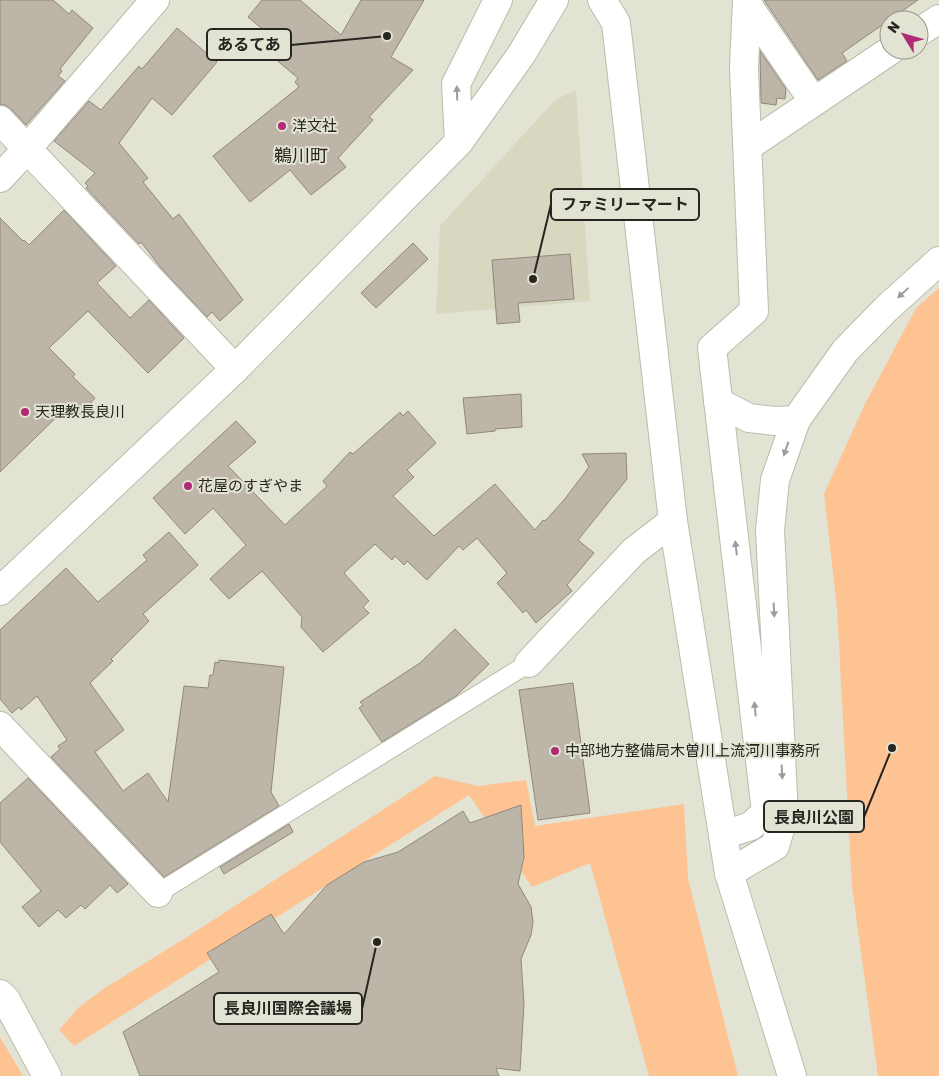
<svg xmlns="http://www.w3.org/2000/svg" width="939" height="1076" viewBox="0 0 939 1076" font-family="Rubik,'Noto Sans JP',sans-serif">
<style>
.built{fill:#d8d8c1}
.green{fill:#fec393}
.building{fill:#bdb5a8;stroke:#8f887b}
.lines{fill:none;stroke-linecap:round;stroke-linejoin:round}
.service-casing{stroke:#bcbcad;stroke-width:20}
.minor-casing{stroke:#bcbcad;stroke-width:30}
.tertiary-casing{stroke:#bcbcad;stroke-width:30}
.service{stroke:#fff;stroke-width:18}
.minor{stroke:#fff;stroke-width:28}
.tertiary{stroke:#fff;stroke-width:28}
.oneway{fill:#9d9d9b}
.poi-dot{fill:#af2b74;stroke:#e3e3d3;stroke-width:2}
.labels{text-anchor:middle;dominant-baseline:central;stroke-width:4;stroke-linejoin:round;paint-order:stroke}
.poi-label{font-size:15px;fill:#262520;stroke:#e3e3d3;text-anchor:start}
.quarter-label{font-size:18px;fill:#262520;stroke:#e3e3d3}
.leader{fill:none;stroke:#262520;stroke-width:2}
.callout-dot{fill:#262520;stroke:#e3e3d3;stroke-width:2}
.callout{fill:#e3e3d3;stroke:#262520;stroke-width:2}
.callout-label{font-size:16px;text-anchor:middle;font-weight:bold;fill:#262520}
</style>
<rect width="100%" height="100%" fill="#e3e3d3"/>
<path class="built" d="M576,90l14,211 -154,13 4,-88 115,-126z"/>
<path class="green" d="M939,288v788h-61l-26,-189 -15,-279 -13,-114 41,-90 51,-96z
M435,776l43,10 48,-6 9,46 149,-22 4,75 50,197h-89l-59,-213 -58,24 -63,-92 -395,251 -15,-16 20,-23 26,-19 82,-51z
M0,1037l23,39h-23z"/>
<path class="building" d="M0,0h53l16,14 3,-4 21,18 -33,41 2,2 -4,5 7,5 -39,44 -15,-16 -6,-4h-5z
M262,0h38l41,35 20,-35h63l-33,57 22,13 -44,47 4,3 -35,38 8,9 -35,28 -21,-25 -40,32 -37,-46 86,-69 -4,-5 3,-4 -42,-35 10,-11 -18,-15z
M764,0h154l-76,53 5,8 -29,19z
M177,28l40,34 -45,53 -20,-17 -33,45 29,35 -5,4 30,37 6,-5 64,86 -23,21 -8,-9 -5,5 -46,-49 -20,-26 -2,2 -53,-56 2,-2 -3,-3 10,-10 -41,-32 35,-40 12,9 38,-44 3,3z
M760,51l26,38 -1,10 -8,-1 -1,7 -15,-2z
M64,210l52,56 -19,17 33,35 19,-18 35,38 -36,35 -60,-62 -39,37 26,26 -2,3 22,21 -15,17 -11,-10 -69,67v-254l23,23 1,-1 5,5z
M413,243l15,16 -52,49 -15,-15z
M570,254l4,45 -56,4 2,19 -23,2 -5,-64z
M521,394l1,33 -27,2v2l-28,3 -4,-36z
M408,411l28,32 -29,27 7,7 -21,19 41,40 61,-52 40,46 8,-10 2,1 19,-21 25,-33 -7,-13 44,-1 1,26 -49,61 16,13 -27,32 5,6 -36,32 -10,-13 -3,3 -26,-30 10,-10 -30,-35 -14,12 -4,-4 -32,34 -20,-19 -3,4 -9,-9 -3,4 -17,-16 -31,29 25,28 -6,6 6,6 -46,39 -22,-25 1,-10 -40,-46 -33,28 -19,-20 36,-34 -33,-37 -28,26 -32,-36 83,-77 20,21 -28,24 57,59 42,-39 -4,-5 27,-29 3,2 47,-42 3,4z
M169,532l29,33 -55,49 6,7 -38,38 2,2 -23,22 34,47 -29,22 28,39 25,-18 20,29 16,-116 24,2 2,-13h3l2,-13 4,1v-3l65,7 -13,125 8,14 -115,71 -113,-120 9,-8 -2,-3 9,-6 -30,-44 -16,14 -2,-3 -7,6 -12,-14v-69l66,-62 32,34 49,-42 -4,-5z
M455,629l34,35 -33,32 -74,46 -23,-34 4,-3 -3,-3 60,-39z
M573,683l17,130 -52,7 -19,-130z
M28,778l100,106 -11,9 -7,-8 -25,24 -4,-4 -15,13 -8,-8 -19,17 -17,-20 19,-16 -41,-49v-39z
M521,805l3,52 -6,27 13,23 2,15 -2,13 -10,24 3,45 -4,67 -24,-3 3,8h-359l-17,-44 96,-60 -12,-19 64,-39 13,20 43,-49 37,-23 34,-10 65,-41 7,12z
M289,824l4,8 -69,42 -4,-7z"/>
<g class="lines">
<g class="service-casing">
<path id="service" d="M158,893l371,-230"/>
</g>
<g class="minor-casing">
<path id="minor" d="M747,4l67,98
M919,32l20,-13
M0,120l235,249
M459,142l-3,-58 42,-84
M747,147l144,-97
M0,178l27,-29 128,-149
M718,402l31,16 26,3 21,-1
M529,663l105,-112 39,-30
M0,726l158,167
M723,835l28,-9 15,-14 -54,-464 42,-37 -10,-243 3,-68
M729,873l46,-27 9,-30 -14,-286 5,-50 21,-60 49,-69 41,-42 53,-48"/>
</g>
<g class="tertiary-casing">
<path id="tertiary" d="M602,0l14,23 57,498 56,352 63,203
M0,591l235,-222 224,-227 62,-87 33,-55
M0,994l6,6 41,76"/>
</g>
<use href="#service" class="service"/>
<use href="#minor" class="minor"/>
<use href="#tertiary" class="tertiary"/>
</g>
<defs><path id="oneway-solid" d="M-6-.8H1V-3.2L6.5 0L1 3.2V.8H-6Z" transform="scale(1.25)"/></defs>
<g class="oneway">
<use href="#oneway-solid" transform="translate(457 93) rotate(-92)"/>
<use href="#oneway-solid" transform="translate(903 293) rotate(137)"/>
<use href="#oneway-solid" transform="translate(786 449) rotate(109)"/>
<use href="#oneway-solid" transform="translate(736 548) rotate(-97)"/>
<use href="#oneway-solid" transform="translate(774 610) rotate(87)"/>
<use href="#oneway-solid" transform="translate(755 709) rotate(-96)"/>
<use href="#oneway-solid" transform="translate(782 772) rotate(87)"/>
</g>
<g class="poi-dot">
<circle cx="282" cy="126" r="5"/>
<circle cx="25" cy="412" r="5"/>
<circle cx="188" cy="486" r="5"/>
<circle cx="555" cy="751" r="5"/>
</g>
<g class="labels">
<g class="poi-label">
<text x="292" y="126">洋文社</text>
<text x="35" y="412">天理教長良川</text>
<text x="198" y="486">花屋のすぎやま</text>
<text x="565" y="751">中部地方整備局木曽川上流河川事務所</text>
</g>
<g class="quarter-label">
<text x="301" y="156">鵜川町</text>
</g>
</g>
<path class="leader" d="M387 36L291 45M533 279L551 204M892 748L864 817M377 942L362 1009"/>
<g class="callout-dot">
<circle cx="387" cy="36" r="5"/>
<circle cx="533" cy="279" r="5"/>
<circle cx="892" cy="748" r="5"/>
<circle cx="377" cy="942" r="5"/>
</g>
<g class="callout">
<rect x="207" y="29" width="84" height="31" rx="5"/>
<rect x="551" y="189" width="148" height="31" rx="5"/>
<rect x="764" y="801" width="100" height="31" rx="5"/>
<rect x="214" y="993" width="148" height="31" rx="5"/>
</g>
<g class="callout-label">
<text x="249" y="50">あるてあ</text>
<text x="625" y="210">ファミリーマート</text>
<text x="814" y="823">長良川公園</text>
<text x="288" y="1014">長良川国際会議場</text>
</g>
<g transform="translate(904 35) rotate(307)"><circle r="24" fill="#e3e3d3" stroke="#97978b"/>
<path d="M0-4L9 19L0 12L-9 19Z" fill="#af2b74"/>
<text y="-8" font-size="14" font-weight="bold" text-anchor="middle" fill="#262520">N</text>
</g>
</svg>
